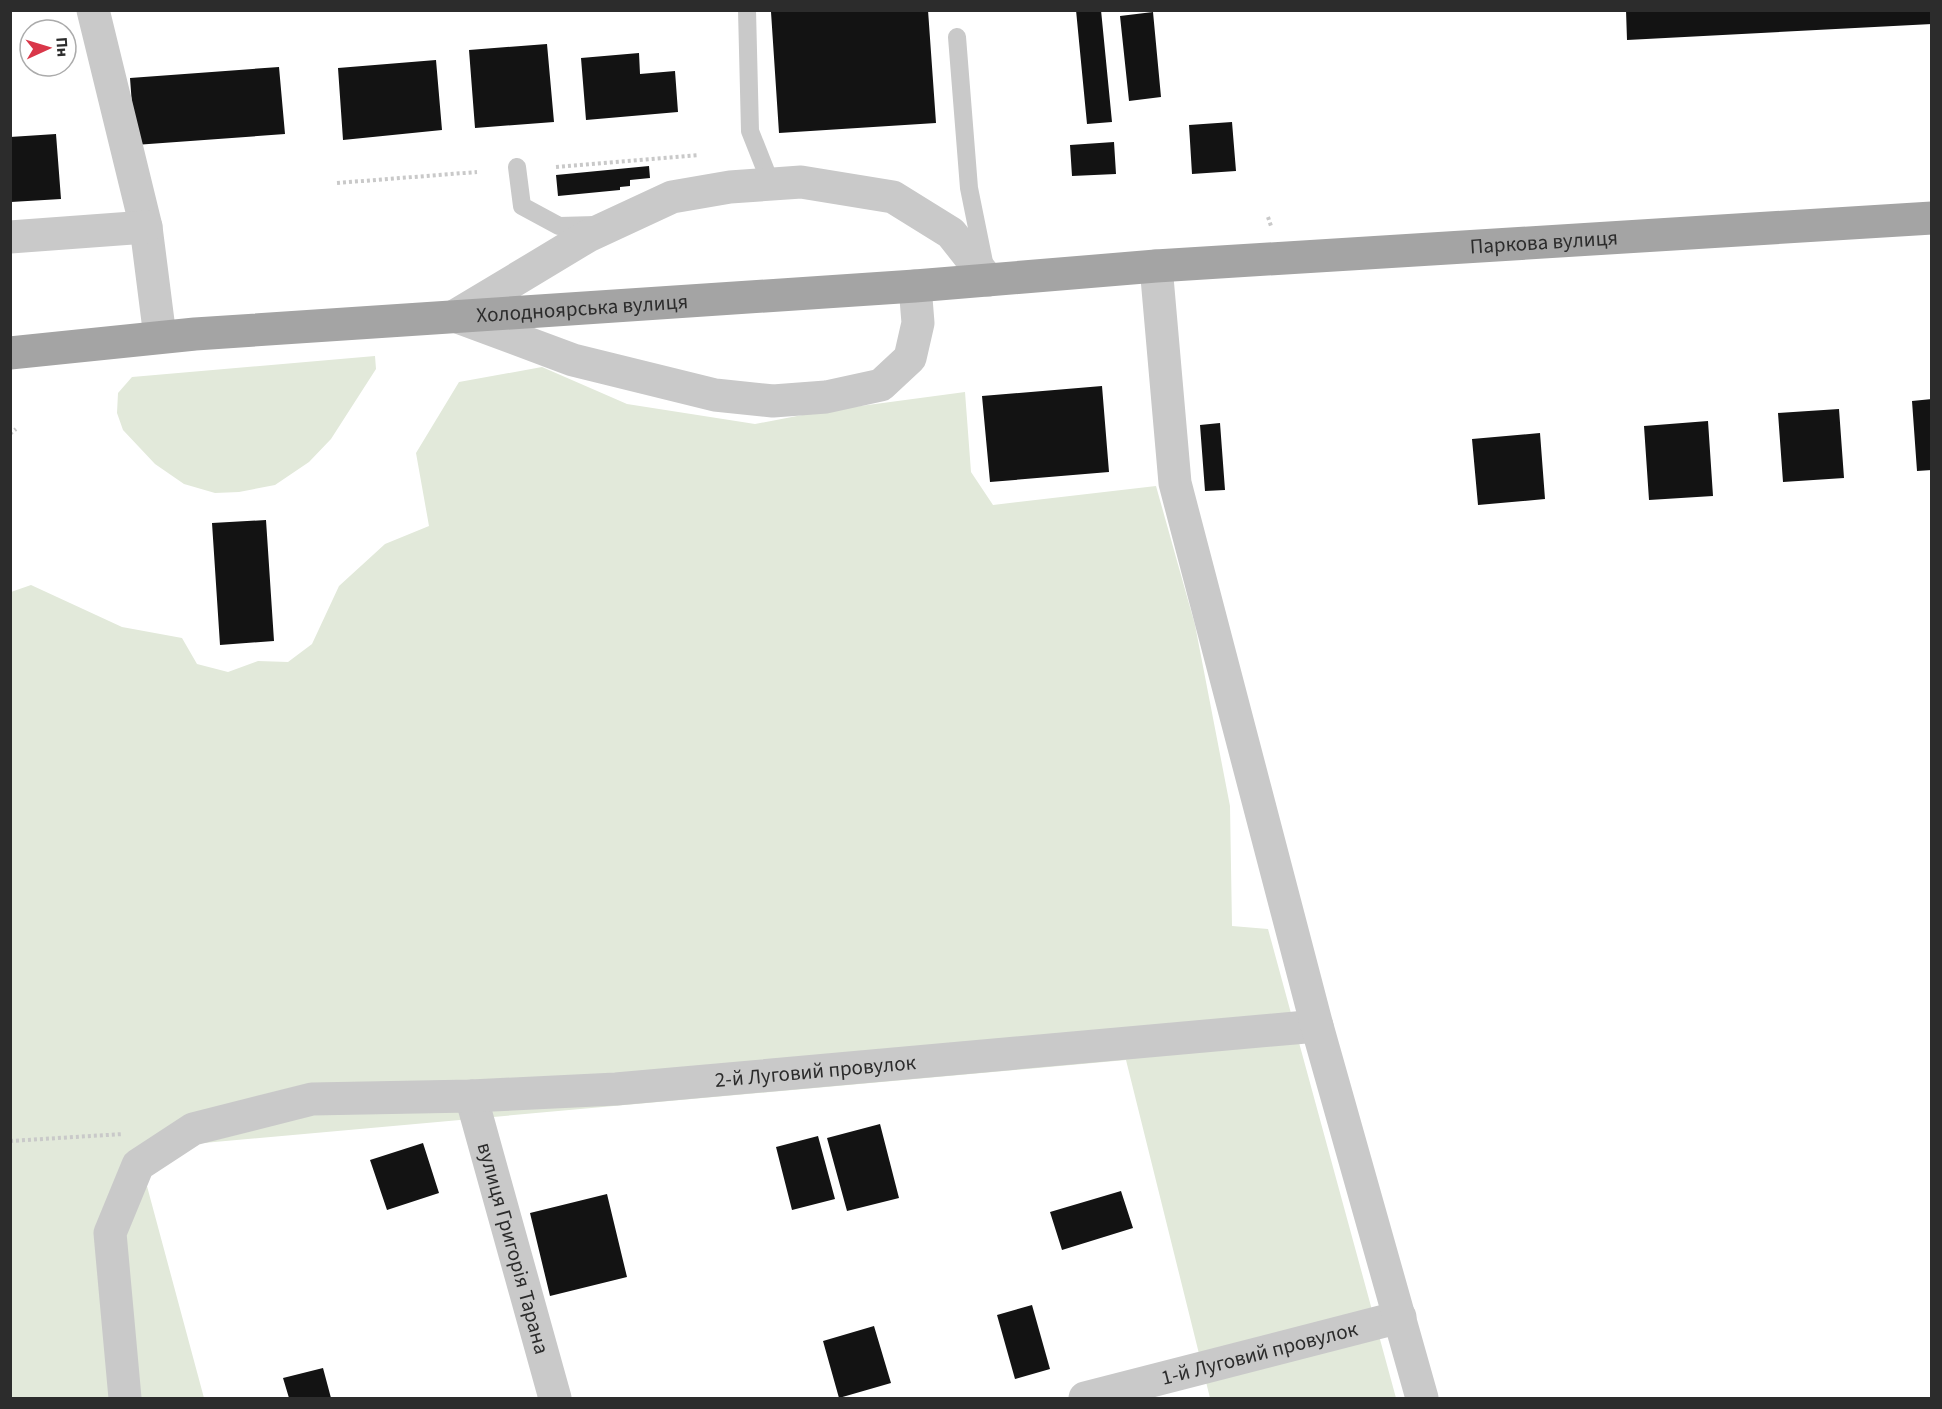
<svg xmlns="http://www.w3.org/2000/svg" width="1942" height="1409" viewBox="0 0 1942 1409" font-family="'Source Sans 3',sans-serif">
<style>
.green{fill:#e2e9da}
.building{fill:#131313}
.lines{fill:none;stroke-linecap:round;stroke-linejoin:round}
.path{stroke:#c9c9c9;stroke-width:4;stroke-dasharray:3 3;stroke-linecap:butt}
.service{stroke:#c9c9c9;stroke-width:18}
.minor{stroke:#c9c9c9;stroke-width:33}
.tertiary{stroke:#c9c9c9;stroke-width:33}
.primary{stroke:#a4a4a4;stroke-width:33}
.labels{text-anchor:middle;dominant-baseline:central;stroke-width:6;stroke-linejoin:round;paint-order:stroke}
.street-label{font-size:21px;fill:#2c2c2c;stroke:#fff}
</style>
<rect width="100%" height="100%" fill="#fff"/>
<path class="green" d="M375,356l1,13 -45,70 -22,23 -34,23 -36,7 -24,1 -31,-9 -29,-20 -32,-34 -6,-17 1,-20 14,-16z
M542,367l85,37 128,20 68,-13 142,-19 6,80 22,33 163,-19 39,139 35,181 2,120 36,3 128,469h-186l-84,-338 -989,89 67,249h-193v-806l20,-7 91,42 60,11 15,26 31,8 30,-11 30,1 24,-18 27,-58 46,-42 44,-18 -13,-73 43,-71z"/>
<path class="building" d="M801,10h127l8,113 -157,10 -8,-121z
M1076,10h25l11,112 -25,2z
M1626,10h306v14l-305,16z
M1153,12l8,85 -32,4 -9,-85z
M547,44l7,78 -79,6 -6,-78z
M639,53l1,21 35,-3 3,41 -92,8 -5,-62z
M436,60l6,70 -99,10 -5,-72z
M279,67l6,67 -150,11 -5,-67z
M1232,122l4,49 -44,3 -3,-49z
M56,134l5,65 -50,3 -1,-65z
M1114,142l2,32 -44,2 -2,-31z
M649,166l1,12 -20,2v6l-10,1v3l-62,6 -2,-21z
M1102,386l7,86 -119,10 -8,-86z
M1932,399v71l-15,1 -5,-70z
M1839,409l5,69 -61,4 -5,-69z
M1708,421l5,75 -64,4 -5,-74z
M1220,423l5,67 -20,1 -5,-66z
M1540,433l5,66 -67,6 -6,-66z
M266,520l8,121 -54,4 -8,-122z
M880,1124l19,74 -52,13 -20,-73z
M818,1136l17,63 -43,11 -16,-63z
M423,1143l16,50 -52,17 -17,-50z
M1121,1191l12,37 -71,22 -12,-38z
M607,1194l20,83 -77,19 -20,-83z
M1032,1305l18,64 -35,10 -18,-64z
M874,1326l17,57 -52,15 -16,-57z
M323,1368l8,30h-42l-6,-20z"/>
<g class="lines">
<path class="path" d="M556,167l143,-12
M337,183l140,-11
M1268,217l3,9
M10,434l6,-5
M10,1141l113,-7"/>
<path class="service" d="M747,10l3,121 21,53
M957,37l12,151 16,79
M517,167l5,39 37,20 37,-1"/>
<g class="minor">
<path d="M93,10l53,217 14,110"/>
<path d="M10,237l136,-10"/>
<path d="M455,316l133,-80 84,-39 58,-10 71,-5 92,15 58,36 37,47"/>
<path d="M455,316l118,44 142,35 58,6 53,-4 55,-12 29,-27 8,-35 -3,-37"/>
<path id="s1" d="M471,1096l84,302"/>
<path id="s2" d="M125,1398l-15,-165 28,-68 55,-36 119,-30 159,-3 145,-7 701,-63"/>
<path id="s3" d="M1085,1398l315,-81"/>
</g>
<path class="tertiary" d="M1156,266l19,217 142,543 105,372"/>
<path class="primary" id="s4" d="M10,353l185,-19 720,-48 241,-20 776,-48"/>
</g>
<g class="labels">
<g class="street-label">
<text stroke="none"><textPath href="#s4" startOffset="1538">Паркова вулиця</textPath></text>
<text stroke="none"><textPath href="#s4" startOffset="574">Холодноярська вулиця</textPath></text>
<text stroke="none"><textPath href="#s2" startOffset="932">2-й Луговий провулок</textPath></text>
<text stroke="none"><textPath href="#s1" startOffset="158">вулиця Григорія Тарана</textPath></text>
<text stroke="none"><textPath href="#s3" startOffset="180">1-й Луговий провулок</textPath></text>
</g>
</g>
<rect width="1942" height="1409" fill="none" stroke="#2c2c2c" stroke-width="24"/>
<g transform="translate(48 48) rotate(86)"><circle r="28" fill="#ffffff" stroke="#ababab" stroke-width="1.5"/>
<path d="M0-4.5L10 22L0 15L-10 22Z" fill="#d93749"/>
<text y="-9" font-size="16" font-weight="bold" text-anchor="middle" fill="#2c2c2c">Пн</text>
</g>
</svg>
